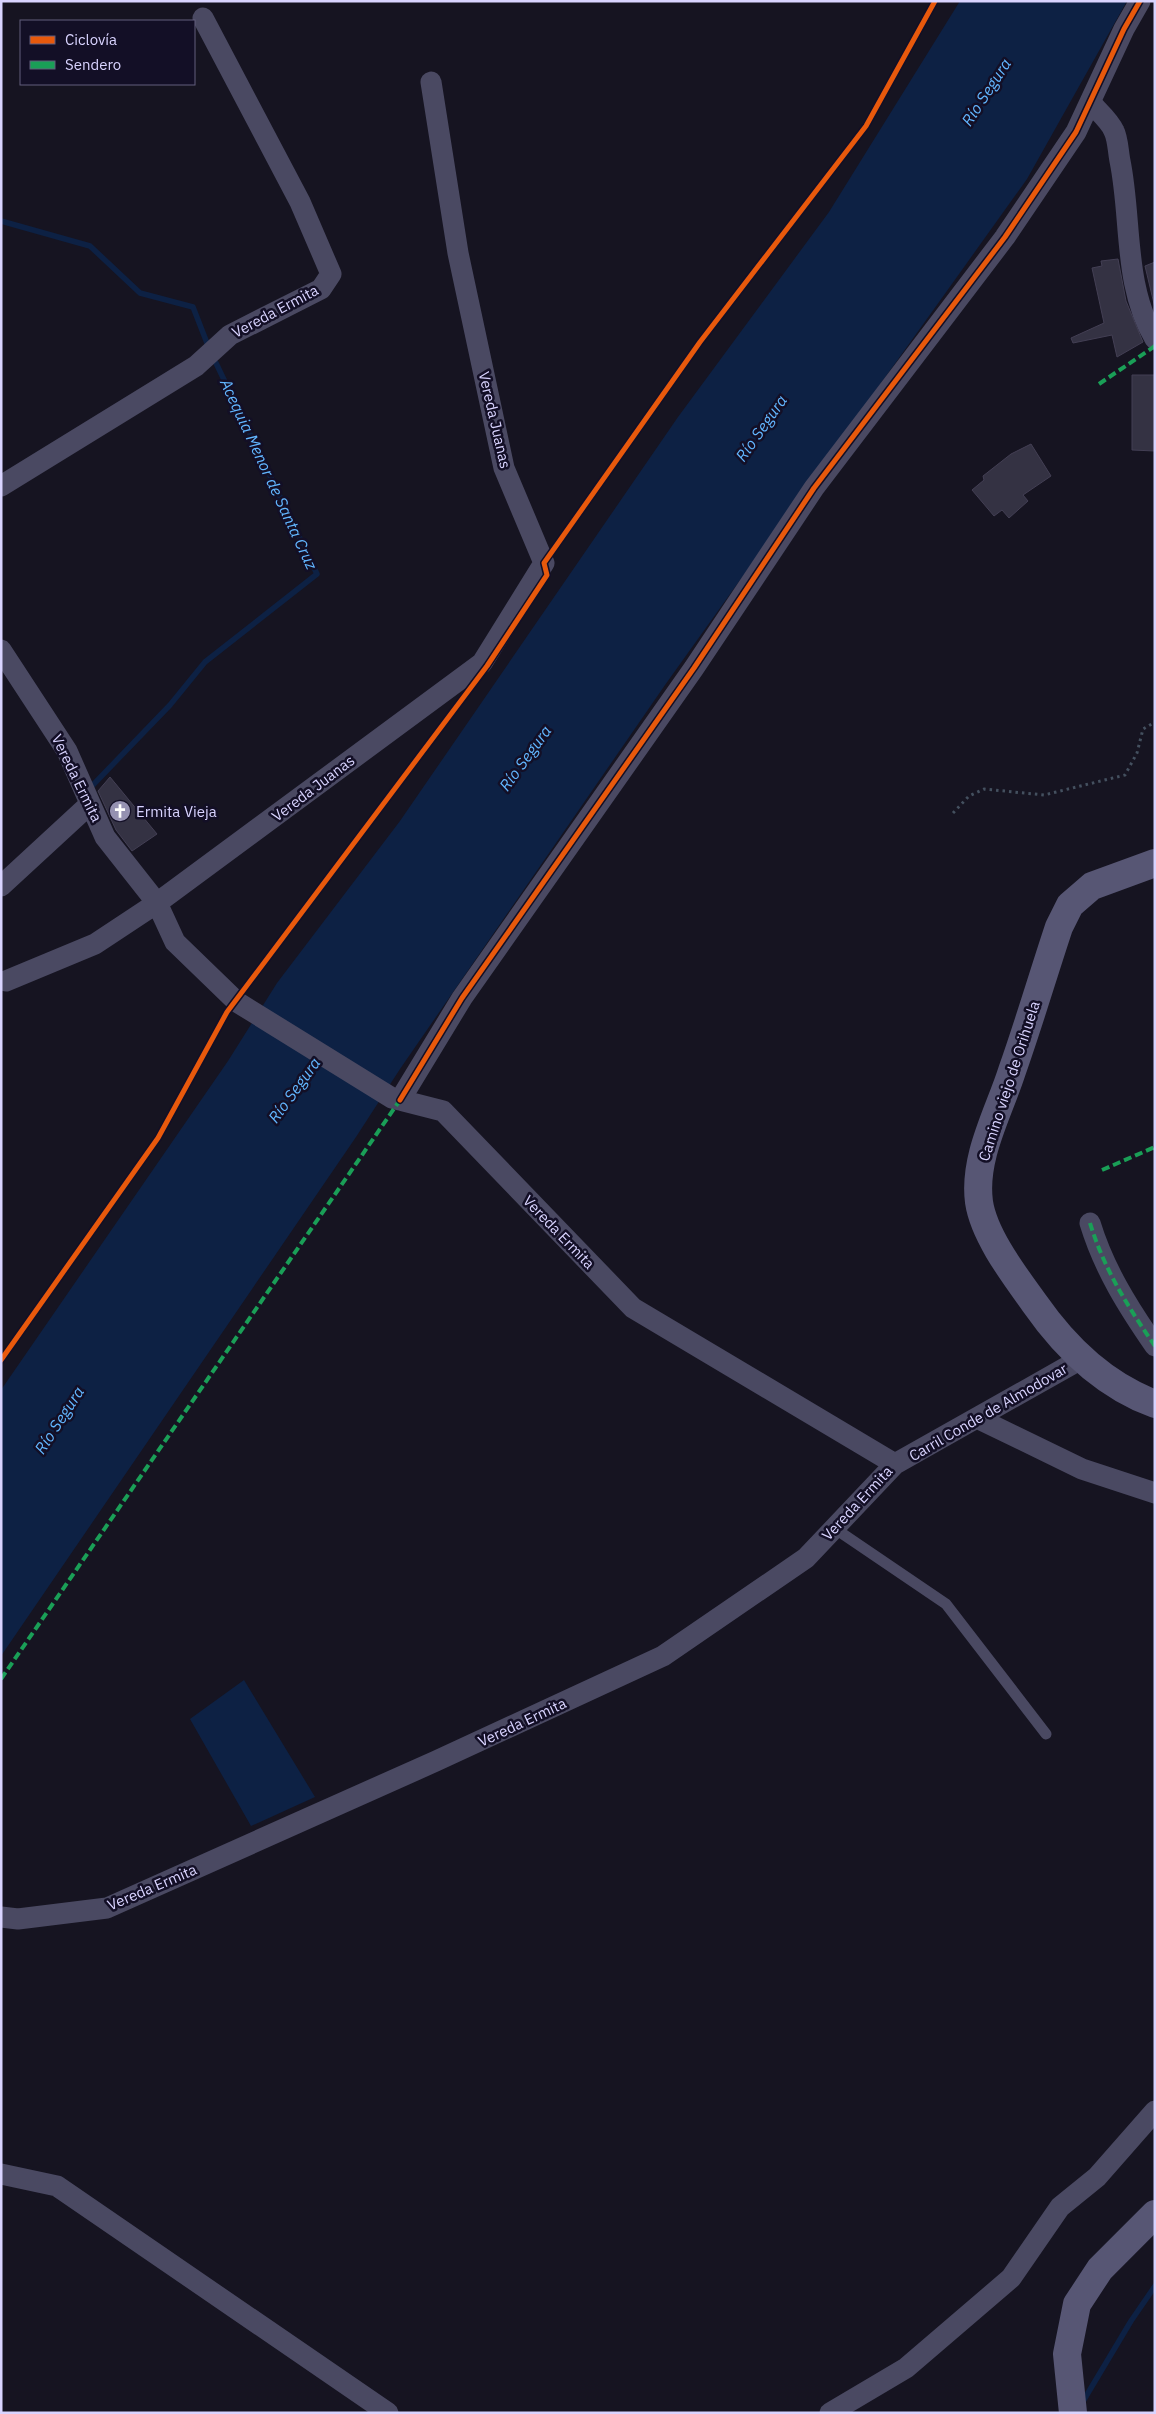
<svg xmlns="http://www.w3.org/2000/svg" width="1156" height="2414" viewBox="0 0 1156 2414" font-family="'IBM Plex Sans',sans-serif">
<style>
.water{fill:#0d2144}
.lines{fill:none;stroke-linecap:round;stroke-linejoin:round}
.stream{stroke:#0d2144;stroke-width:5.5}
.building{fill:#343243;stroke:#433f54}
.path{stroke:#44505f;stroke-width:3;stroke-dasharray:2.5 4;stroke-linecap:butt}
.service{stroke:#4a4962;stroke-width:11}
.minor{stroke:#4a4962;stroke-width:21}
.secondary{stroke:#575674;stroke-width:28}
.quiet{stroke:#1a9f57;stroke-width:4;stroke-dasharray:8 4;stroke-linecap:butt}
.cycleway-casing{stroke:#130f26;stroke-width:8}
.cycleway{stroke:#e8590c;stroke-width:5}
.labels{text-anchor:middle;dominant-baseline:central;stroke-width:5;stroke-linejoin:round;paint-order:stroke}
.street-label{font-size:15px;fill:#d9d4ff;stroke:#130f26}
.poi-label{font-size:15px;fill:#d9d4ff;stroke:#130f26;text-anchor:start}
.water-label{font-size:16px;font-style:italic;fill:#62b6ff;stroke:#130f26}
</style>
<rect width="100%" height="100%" fill="#161421"/>
<path class="water" d="M960,1h167l-100,178 -362,506 -265,384 -44,68 -355,519v-266l227,-329 49,-78 123,-162 278,-404 151,-205z
M244,1680l71,117 -64,29 -61,-107z"/>
<g class="lines">
<path class="stream" d="M1,221l89,25 50,47 53,14 14,36
M90,788l80,-83 35,-43 112,-88 -101,-211
M1082,2403l49,-82 24,-35"/>
</g>
<path class="building" d="M1118,259l8,42 17,41 -26,15 -5,-22 -39,8 -2,-5 33,-15 -12,-55 10,-2 -1,-5z
M1155,262v46l-10,-42z
M1132,375h23v76l-23,-1z
M1031,444l20,32 -28,19 5,6 -19,17 -7,-8 -8,6 -22,-26 12,-10 -1,-4 28,-22z
M110,777l47,57 -25,17 -16,-21 -18,-39z"/>
<g class="lines">
<path class="path" d="M953,813l16,-17 15,-7 60,6 81,-20 12,-22 6,-24 12,-7"/>
<path class="service" d="M834,1528l112,76 100,130"/>
<path class="minor" d="M1090,102c7,8 20,19 24,29 4,8 4,20 6,30 12,59 3,124 35,178
M1,486l195,-120 34,-31 91,-46 10,-15 -31,-72 -97,-184
M1,650l66,101 38,86 52,66 18,39 62,60 155,96 51,13 190,197 262,156
M1,886l89,-82
M6,981l89,-37 62,-41 325,-240 62,-100 -40,-95 -46,-215 -27,-171
M400,1100l62,-102 232,-330 120,-180 191,-251 71,-105 48,-103 16,-28
M1090,1223c14,46 38,84 65,123
M977,1418l105,51 73,24
M1,1917l17,2 89,-11 329,-147 227,-105 143,-98 89,-94 186,-105
M1,2174l56,12 331,227
M830,2413l76,-45 105,-90 49,-71 37,-30 58,-66"/>
<path class="secondary" d="M1155,863l-63,23 -22,19 -11,22c-16,48 -30,96 -47,144 -13,41 -39,86 -33,131 5,34 36,74 56,102 30,43 69,81 120,100
M1073,2413l-6,-59 10,-50 23,-35 55,-55"/>
<path class="quiet" d="M1099,384l56,-38
M1102,1170l53,-23
M1090,1223c14,46 38,84 65,123
M1,1679l399,-579"/>
<g class="cycleway-casing">
<path id="cycleway" d="M400,1100l62,-102 232,-330 120,-180 191,-251 71,-105 48,-103 16,-28
M1,1360l157,-222 69,-126 260,-346 60,-91 -3,-12 156,-221 166,-216 69,-125"/>
</g>
<use href="#cycleway" class="cycleway"/>
</g>
<defs>
<g id="church-disc" transform="scale(1.125)"><circle r="9.5" fill="#9591b1" stroke="#130f26"/><path d="M-1.2-6h2.4v3.5h3.3v2.4h-3.3V6h-2.4V-.1h-3.3v-2.4h3.3Z" fill="#fff"/></g>
</defs>
<g fill-rule="evenodd">
<use href="#church-disc" x="120" y="811"/>
</g>
<g class="labels">
<g class="street-label">
<text transform="translate(275 311) rotate(-28)">Vereda Ermita</text>
<text transform="translate(495 420) rotate(77)">Vereda Juanas</text>
<text transform="translate(77 778) rotate(64)">Vereda Ermita</text>
<text transform="translate(313 788) rotate(-37)">Vereda Juanas</text>
<text transform="translate(1009 1081) rotate(-72)">Camino viejo de Orihuela</text>
<text transform="translate(559 1232) rotate(46)">Vereda Ermita</text>
<text transform="translate(988 1412) rotate(-30)">Carril Conde de Almodovar</text>
<text transform="translate(857 1503) rotate(-47)">Vereda Ermita</text>
<text transform="translate(522 1722) rotate(-25)">Vereda Ermita</text>
<text transform="translate(152 1887) rotate(-23)">Vereda Ermita</text>
</g>
<g class="poi-label">
<text x="136" y="811">Ermita Vieja</text>
</g>
<g class="water-label">
<text transform="translate(986 92) rotate(-57)">Río Segura</text>
<text transform="translate(761 428) rotate(-55)">Río Segura</text>
<text transform="translate(269 474) rotate(65)">Acequia Menor de Santa Cruz</text>
<text transform="translate(525 758) rotate(-54)">Río Segura</text>
<text transform="translate(294 1090) rotate(-54)">Río Segura</text>
<text transform="translate(59 1420) rotate(-57)">Río Segura</text>
</g>
</g>
<rect width="1156" height="2414" fill="none" stroke="#d9d4ff" stroke-width="5"/>
<rect x="20" y="20" width="175" height="65" fill="#130f26" stroke="#625e7d"/>
<rect x="30" y="36" width="25" height="8" fill="#e8590c" stroke="#625e7d"/>
<text x="65" y="45" font-size="15" fill="#d9d4ff">Ciclovía</text>
<rect x="30" y="61" width="25" height="8" fill="#1a9f57" stroke="#625e7d"/>
<text x="65" y="70" font-size="15" fill="#d9d4ff">Sendero</text>
</svg>
